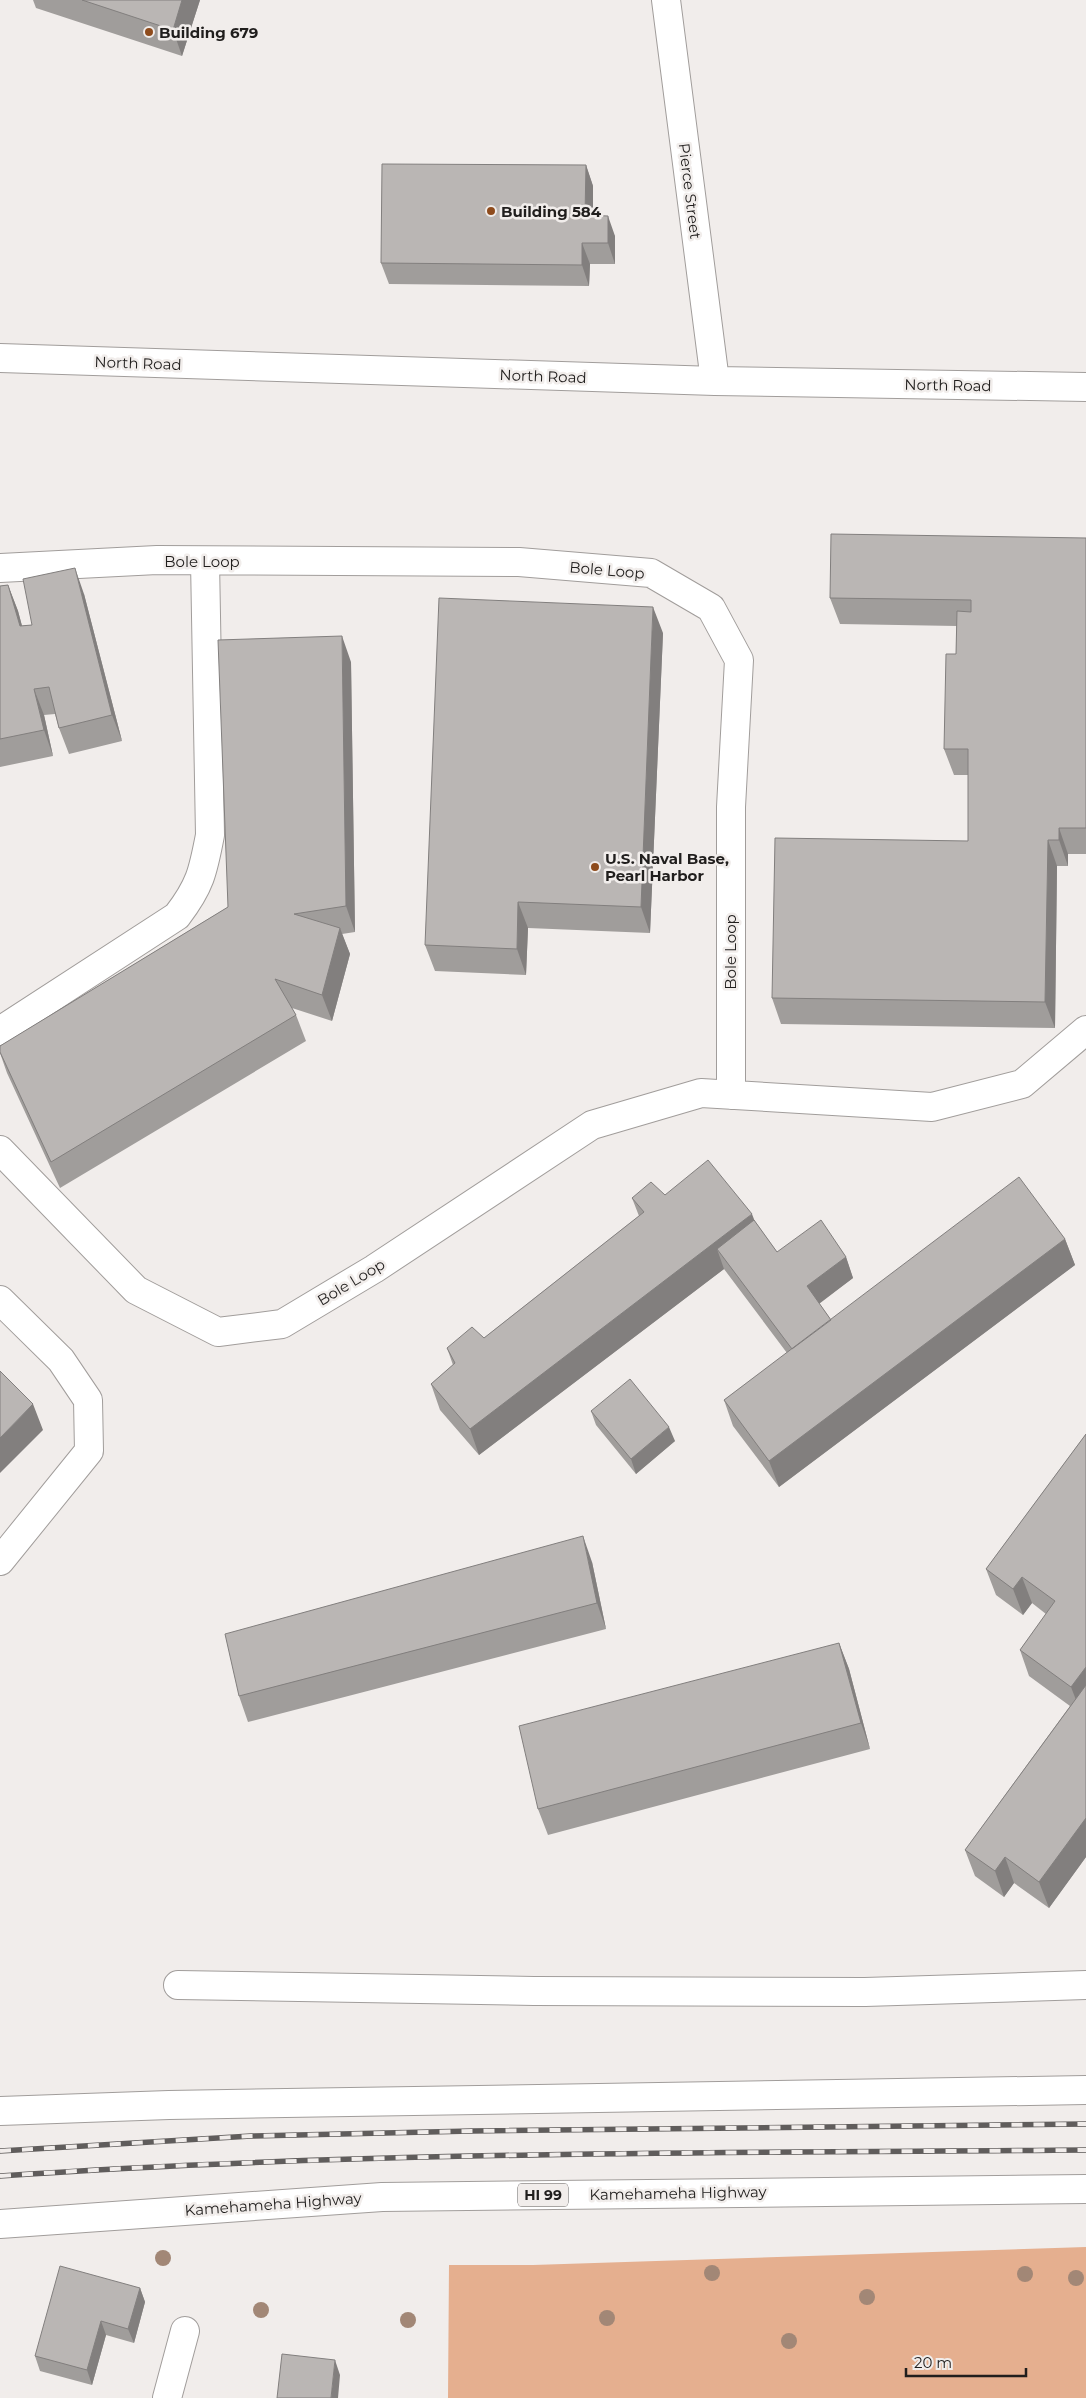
<svg xmlns="http://www.w3.org/2000/svg" width="1086" height="2398" viewBox="0 0 1086 2398" font-family="Montserrat,sans-serif">
<style>
.green{fill:#e5af8f}
.lines{fill:none;stroke-linecap:round;stroke-linejoin:round}
.minor-casing{stroke:#a19d9b;stroke-width:30}
.major-casing{stroke:#a19d9b;stroke-width:30}
.minor{stroke:#fff;stroke-width:28}
.major{stroke:#fff;stroke-width:28}
.rail-casing{stroke:#605d5c;stroke-width:5.5}
.rail{stroke:#f1edeb;stroke-width:4;stroke-dasharray:11;stroke-linecap:butt}
.tree{fill:#a28776}
.wall{fill:#a09d9b}
.shaded-wall{fill:#827f7e}
.building{fill:#bab6b4;stroke:#827f7e}
.poi-dot{fill:#8e4b1c;stroke:#f1edeb;stroke-width:2}
.labels{text-anchor:middle;dominant-baseline:central;stroke-width:5;stroke-linejoin:round;paint-order:stroke}
.shield{fill:#f1edeb;stroke:#5f5c5b;stroke-width:1}
.shield-label{font-size:14px;font-weight:bold;fill:#201e1d}
.poi-label{font-size:15px;font-weight:bold;fill:#201e1d;stroke:#f1edeb;text-anchor:start}
.street-label{font-size:15px;fill:#201e1d;stroke:#f1edeb}
</style>
<rect width="100%" height="100%" fill="#f1edeb"/>
<path class="green" d="M1086,2247v151h-638l1,-133h84z"/>
<g class="lines">
<g class="minor-casing">
<path id="minor" d="M666,0l49,381
M0,358l715,23 371,6
M0,568l157,-8 362,2 132,11 60,35 28,52 -8,147v288
M0,1031l177,-115c23,-30 26,-44 33,-81l-5,-274
M0,1150l136,140 82,42 64,-8 92,-55 218,-144 109,-32 231,14 90,-23 64,-54
M0,1300l61,60 27,40 1,51 -89,110
M178,1985l356,6 331,1 221,-7
M167,2398l18,-67"/>
</g>
<g class="major-casing">
<path id="major" d="M0,2111l169,-6 917,-15
M0,2224l382,-27 704,-8"/>
</g>
<use href="#minor" class="minor"/>
<use href="#major" class="major"/>
<g class="rail-casing">
<path id="rail" d="M0,2151l251,-15 221,-5 614,-7
M0,2176c361,-25 724,-23 1086,-26"/>
</g>
<use href="#rail" class="rail"/>
</g>
<g class="tree">
<circle cx="163" cy="2258" r="8"/>
<circle cx="712" cy="2273" r="8"/>
<circle cx="1025" cy="2274" r="8"/>
<circle cx="1076" cy="2278" r="8"/>
<circle cx="867" cy="2297" r="8"/>
<circle cx="261" cy="2310" r="8"/>
<circle cx="607" cy="2318" r="8"/>
<circle cx="408" cy="2320" r="8"/>
<circle cx="789" cy="2341" r="8"/>
</g>
<path class="wall" d="M33,0h167l-18,56 -146,-48z
M586,165l7,21v29l22,21v28h-25l-1,22 -200,-2 -8,-21z
M1086,538v316h-18v12h-11l-2,162 -274,-4 -9,-26 196,-157v-66h-14l-10,-26 12,-95 1,-28 -117,-2 -10,-26z
M8,585l10,26 4,15 10,-1 52,-31 38,147 -53,13 -10,-26 -4,-14 -11,1 9,41 -53,11v-181z
M663,633l-13,300 -122,-5 -2,47 -91,-4 -10,-26z
M351,662l4,270 -13,2 8,20 -18,67 -40,-13 4,7 10,26 -246,147 -53,-115 -7,-20v-7l228,-139z
M665,1195l89,25 23,32 69,5 7,21 -34,25 12,17 234,-81 10,26 -296,222 -46,-61 -9,-26 63,-47 -63,-84 -245,186 -39,-45 -9,-26 22,-19 -6,-17 37,-10 155,-122 -7,-18z
M591,1411l84,30 -39,33 -40,-49z
M1086,1434v423l-37,51 -35,-25 -10,14 -29,-21 -10,-26 105,-144 -41,-30 -9,-26 26,-36 -14,-11 -9,12 -27,-20 -10,-26z
M592,1562l14,67 -358,93 -9,-26z
M839,1643l10,26 21,80 -322,86 -10,-26z
M140,2288l5,14 -11,41 -28,-8 -14,50 -52,-14 -5,-15z"/>
<path class="shaded-wall" d="M182,0h18l-18,56 -9,-26z
M586,165l7,21v50l-8,-21z
M608,216l7,20v28l-7,-21z
M582,243l8,21 -1,22 -7,-21z
M75,568l9,26 38,147 -10,-26z
M8,585l10,26 11,41 -9,-26z
M653,607l10,26 -13,300 -9,-26z
M342,636l9,26 4,270 -9,-26z
M34,689l10,26 9,41 -9,-26z
M1059,828l9,26v12l-9,-26z
M1048,840l9,26 -2,162 -10,-26z
M518,902l10,26 -2,47 -9,-26z
M340,928l10,26 -18,67 -10,-26z
M752,1214l10,26 -45,9 7,20 -245,186 -9,-26z
M1065,1239l10,26 -296,222 -10,-26z
M846,1257l7,21 -38,29 -8,-21z
M33,1404l10,26 -43,43v-35z
M669,1427l6,14 -39,33 -5,-15z
M583,1536l9,26 14,67 -9,-26z
M1022,1577l10,26 -9,12 -10,-26z
M839,1643l10,26 21,80 -9,-26z
M1086,1667v39l-5,7 -10,-26z
M1086,1818v39l-37,51 -10,-26z
M1005,1857l9,26 -10,14 -9,-26z
M140,2288l5,14 -11,41 -6,-14z
M101,2321l5,14 -14,50 -5,-15z
M335,2360l5,15 -2,23h-7z"/>
<path class="building" d="M82,0h100l-9,30z
M382,164l204,1 -1,50 23,1v27h-26v22l-201,-2z
M831,534l255,4v290h-27v12h-11l-3,162 -273,-4 3,-160 193,3v-92h-24l2,-95h10l1,-43 14,1v-12l-141,-2z
M75,568l37,147 -53,13 -10,-41 -15,2 10,41 -44,9v-153l8,-1 12,41 12,-1 -9,-46z
M439,598l214,9 -12,300 -123,-5 -1,47 -92,-4z
M342,636l4,270 -52,8 46,14 -18,67 -47,-16 21,36 -245,147 -51,-110v-6l228,-139 -10,-267z
M708,1160l44,54 -282,215 -39,-45 24,-21 -8,-15 25,-21 12,11 160,-126 -12,-14 19,-16 14,13z
M1019,1177l46,62 -296,222 -45,-61z
M754,1220l23,32 44,-32 25,37 -39,29 24,34 -39,29 -75,-100z
M0,1371l33,33 -33,34z
M630,1379l39,48 -38,32 -40,-48z
M1086,1434v233l-15,20 -51,-37 35,-49 -33,-24 -9,12 -27,-20z
M583,1536l14,67 -358,93 -14,-62z
M839,1643l22,80 -323,86 -19,-83z
M1086,1685v133l-47,64 -34,-25 -10,14 -30,-21z
M60,2266l80,22 -12,41 -27,-8 -14,49 -52,-14z
M282,2354l53,6 -4,38h-54z"/>
<g class="poi-dot">
<circle cx="149" cy="32" r="5"/>
<circle cx="491" cy="211" r="5"/>
<circle cx="595" cy="867" r="5"/>
</g>
<g class="labels">
<rect class="shield" x="518" y="2183.5" width="50" height="23" rx="4"/>
<g class="shield-label">
<text x="543" y="2195">HI 99</text>
</g>
<g class="poi-label">
<text x="159" y="32">Building 679</text>
<text x="501" y="211">Building 584</text>
<text x="605" y="858">U.S. Naval Base,<tspan x="605" dy="17">Pearl Harbor</tspan></text>
</g>
<g class="street-label">
<text transform="translate(690 191) rotate(83)">Pierce Street</text>
<text transform="translate(138 363) rotate(2)">North Road</text>
<text transform="translate(543 376) rotate(2)">North Road</text>
<text transform="translate(948 385) rotate(1)">North Road</text>
<text x="202" y="561">Bole Loop</text>
<text transform="translate(607 570) rotate(5)">Bole Loop</text>
<text transform="translate(730 952) rotate(-90)">Bole Loop</text>
<text transform="translate(351 1282) rotate(-31)">Bole Loop</text>
<text transform="translate(678 2193) rotate(-1)">Kamehameha Highway</text>
<text transform="translate(273 2204) rotate(-4)">Kamehameha Highway</text>
</g>
</g>
<path d="M906 2368v8h120v-8" fill="none" stroke="#201e1d" stroke-width="2.5"/>
<text x="914" y="2368" font-size="15" fill="#201e1d" stroke="#f1edeb" stroke-width="4" paint-order="stroke">20 m</text>
</svg>
